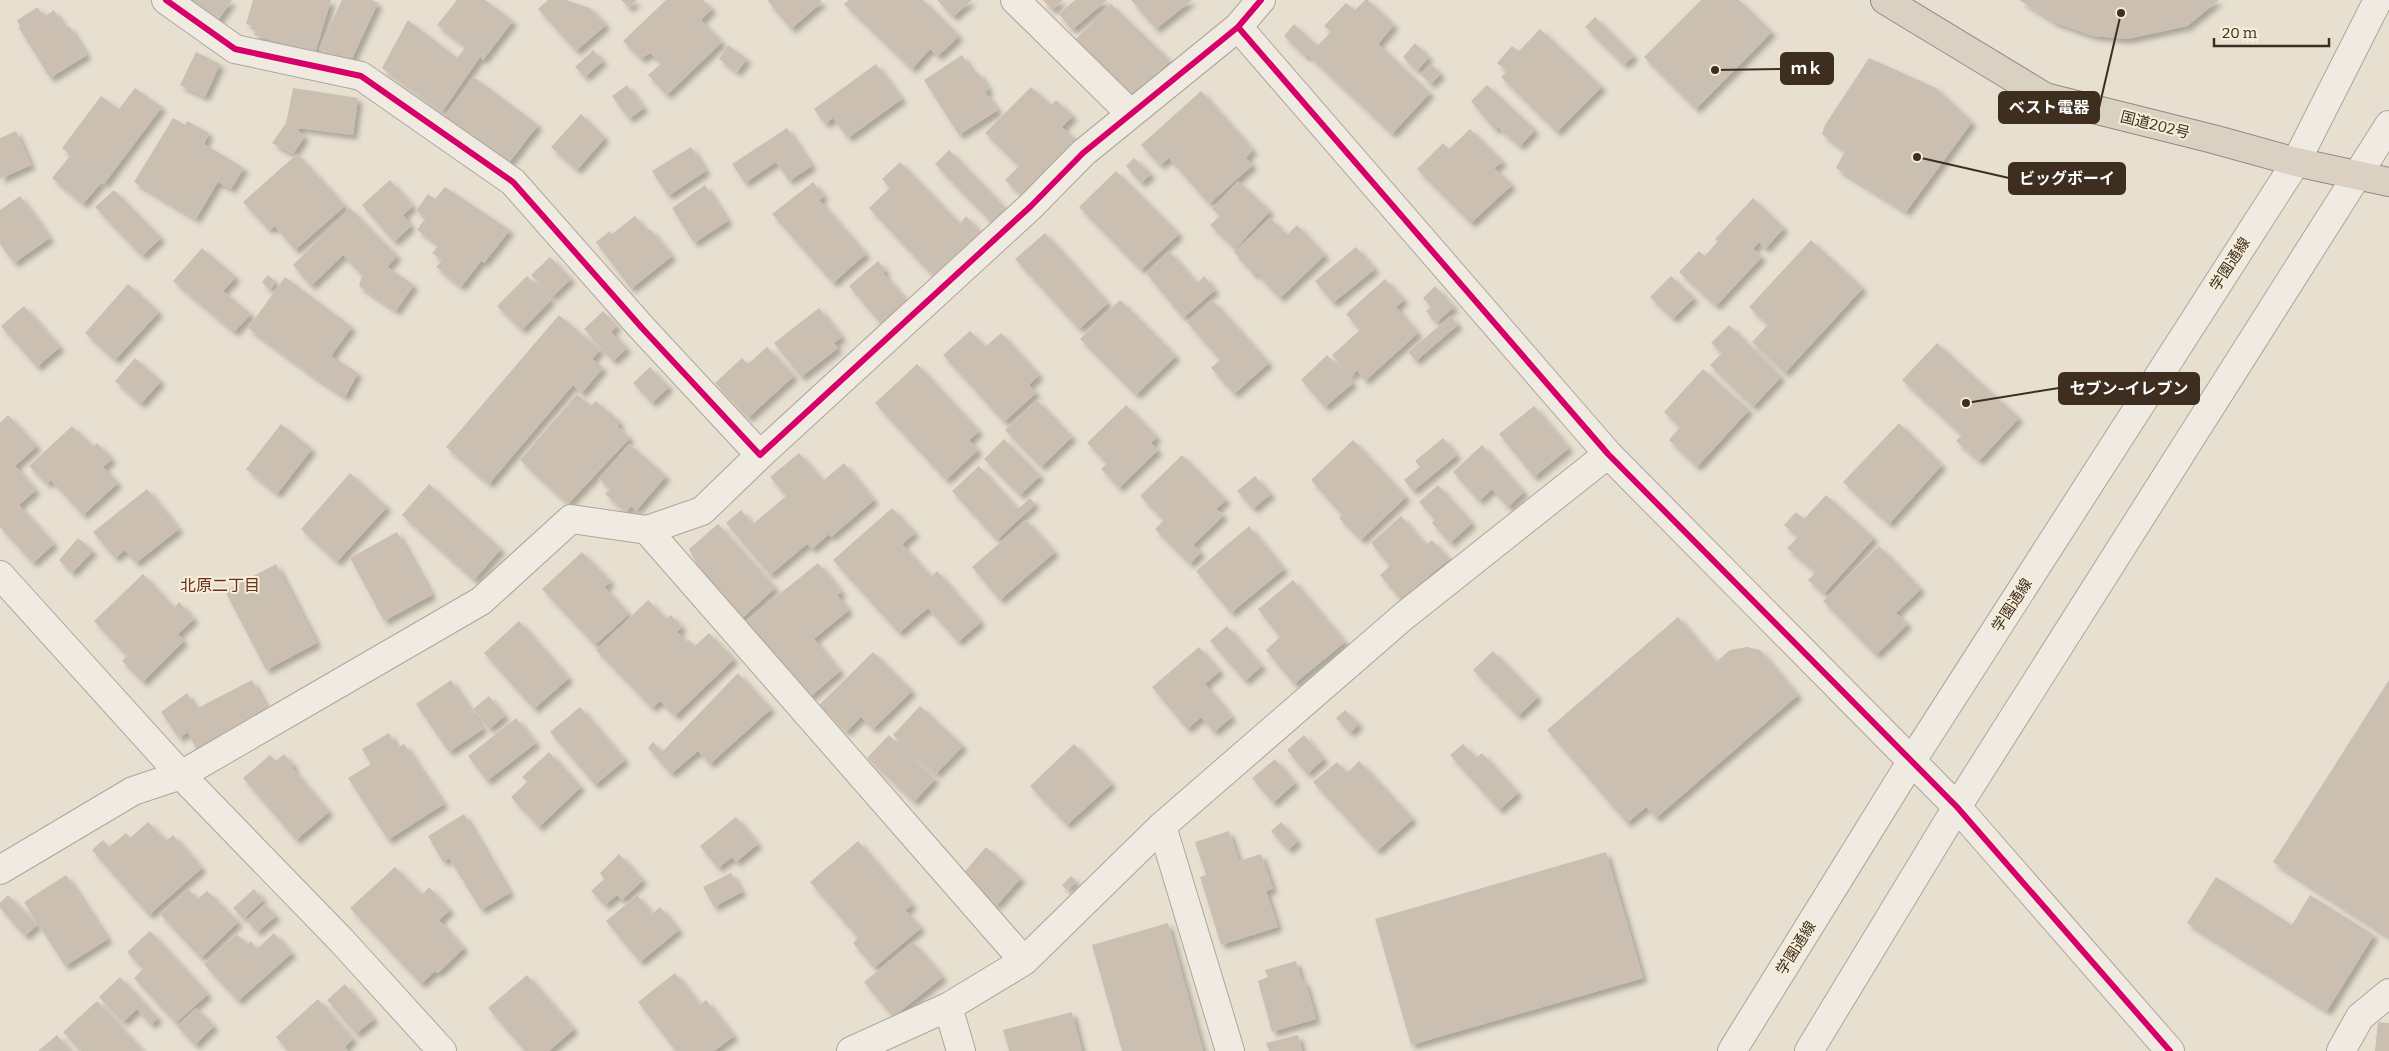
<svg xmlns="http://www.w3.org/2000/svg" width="2389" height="1051" viewBox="0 0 2389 1051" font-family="Bitter,'Noto Sans JP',serif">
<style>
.building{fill:#cbbfb2;filter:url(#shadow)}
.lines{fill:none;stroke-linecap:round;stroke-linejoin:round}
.minor-casing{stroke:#ada599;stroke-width:30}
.highway-casing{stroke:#928b80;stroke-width:30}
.minor{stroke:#efebe3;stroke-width:28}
.highway{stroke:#dad1c2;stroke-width:28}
.cycleway-casing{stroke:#f7eed8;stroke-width:9}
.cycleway{stroke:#d6006c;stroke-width:6}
.labels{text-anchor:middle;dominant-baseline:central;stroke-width:4;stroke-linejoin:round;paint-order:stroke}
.street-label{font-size:15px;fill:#3d2e20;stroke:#f7eed8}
.neighbourhood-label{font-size:16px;fill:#6b2e1e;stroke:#f7eed8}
.leader{fill:none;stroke:#3d2e20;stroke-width:2}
.callout-dot{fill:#3d2e20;stroke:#f7eed8;stroke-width:2}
.callout{fill:#3d2e20;stroke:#3d2e20;stroke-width:2}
.callout-label{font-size:16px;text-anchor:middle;font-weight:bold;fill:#fff}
</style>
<defs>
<filter id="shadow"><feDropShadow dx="4.5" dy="4.5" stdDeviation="2.5" flood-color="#0004"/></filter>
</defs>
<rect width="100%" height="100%" fill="#e7e0d1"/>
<path class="building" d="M184,0h48l-15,22z
M253,0h78l-16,53 -61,-18 2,-8 -10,-3z
M342,0h30l6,3 -28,60 -31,-14z
M457,0h28l28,21 -30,39 -3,-3 -38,55 -60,-44 26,-48 49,38 9,-11 -29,-22z
M548,0h18l24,8 16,17 -30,26 -38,-42z
M621,0h16l-8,8z
M666,0h37l9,9 -11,11 21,22 -55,53 -19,-20 13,-11 -11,-11 -9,6 -18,-18z
M767,0h53l2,2 -31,27z
M849,0h74l36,36 -21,20 -8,-7 -18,20 -68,-65z
M937,0h35l-19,17z
M1043,0h20l-11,10z
M1075,0h32l-35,30 -13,-16z
M1131,0h61l-36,29z
M1365,0h3l26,25 -16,19 52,49 -38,41 -84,-79 -2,2 -22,-21 10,-12 23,22 14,-14 -7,-6 22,-23 9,7z
M1701,0h38l33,32 -76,77 -52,-52z
M2019,0h200l-32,26 -60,13 -33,-3 -38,-13z
M1111,4l59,57 -41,42 -60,-57z
M38,7l5,10 11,-7 11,18 4,-2 18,29 -37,23 -31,-50 1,-1 -3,-7z
M1595,17l39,39 -10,9 -39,-38z
M1540,29l62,58 -45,45 -56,-55 6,-6 -10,-8 15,-17 7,5z
M1415,43l14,14 -12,14 -14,-14z
M728,45l19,14 -10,13 -18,-13z
M593,50l10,11 -18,16 -10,-10z
M196,52l24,12 -15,33 -25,-12z
M962,55l12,19 4,-2 11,17 -4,3 13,18 -39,25 -35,-55z
M1869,58l67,30 36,34 -66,90 -70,-44 9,-17 -23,-17 3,-9z
M876,64l26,35 -54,39 -15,-20 -8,6 -11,-15z
M1431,64l10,10 -10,10 -10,-9z
M474,77l64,48 -33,43 -62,-50z
M627,85l17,23 -15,11 -17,-23z
M1487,85l48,45 -15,16 -22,-19 -3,3 -24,-29z
M1031,87l20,18 5,-5 17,16 -11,11 16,15 -52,58 -21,-20 14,-14 -34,-33z
M135,88l27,19 -58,77 -42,-36 39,-52 18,13z
M293,88l65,10 -5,37 -54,-7 -1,3 7,5 -12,18 -21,-11 14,-20z
M1201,91l52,59 -7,8 7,7 -44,39 -40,-46 -9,7 -19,-20z
M581,114l24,24 -28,32 -26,-23z
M173,118l12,7 2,-4 22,12 -5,11 40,24 -13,21 -13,-7 -22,37 -62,-37z
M787,128l25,38 -23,15 -13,-19 -31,21 -13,-19z
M1470,129l33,33 -9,6 18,17 -41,38 -54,-54 26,-26 6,6z
M16,131l15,34 -31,14v-41z
M691,147l15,24 -38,25 -16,-25z
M949,150l62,64 -14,14 -62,-64z
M297,154l48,52 -50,44 -20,-24 -6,4 -26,-28z
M70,156l31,27 -18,21 -31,-26z
M1134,158l17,16 -10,9 -15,-17z
M900,162l60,62 6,-8 19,21 -47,44 -69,-73 21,-20 -8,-9z
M1116,171l63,63 -38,36 -62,-63z
M390,180l23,26 -10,9 8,11 -17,16 -32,-37z
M1238,181l32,30 -35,38 -25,-24 10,-9 -8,-7z
M813,182l11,14 -5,4 47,54 -33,29 -61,-69z
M705,185l23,36 -34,22 -22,-35z
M445,187l65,43 -26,33 -2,-3 -21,27 -25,-20 6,-7 -10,-7 7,-8 -22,-15 9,-13 -10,-6 12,-17 7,5z
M114,190l47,48 -19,18 -47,-49z
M20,196l30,42 -36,25 -14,-19v-34z
M1753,198l31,30 -19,21 -6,-7 -6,7 9,8 -46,49 -37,-34 20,-21 6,5 13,-15 -3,-2z
M350,208l47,48 -10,11 27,18 -18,26 -37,-25 3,-11 -19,-20 -32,31 -18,-21z
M635,216l12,15 3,-2 22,27 -41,33 -35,-47 14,-11 2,3z
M1270,218l17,17 10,-10 28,30 -45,43 -24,-25 -2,2 -20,-23z
M1045,233l63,70 -29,26 -64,-70z
M1811,240l52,48 -78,85 -33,-31 16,-17 -19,-18z
M1356,247l19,22 -42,34 -18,-22z
M202,248l34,29 -13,14 28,23 -17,18 -61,-51z
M1169,251l28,32 7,-7 11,14 -32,28 -37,-45z
M550,257l21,22 -19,18 -21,-22z
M878,261l8,10 -3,2 25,29 -27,22 -32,-38z
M268,275l8,7 -6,8 -8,-8z
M527,276l24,24 -29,30 -25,-24z
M1671,276l23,22 -21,21 -23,-22z
M285,277l67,50 -21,29 27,17 -13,24 -32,-21 -65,-48z
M1385,279l19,21 -8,7 22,26 -53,48 -8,-11 -6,7 -19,-22 28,-25 -14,-16z
M128,284l31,28 -44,48 -30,-27z
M1435,286l19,21 -18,16 -10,-12 5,-4 -8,-9z
M1120,300l56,56 -40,39 -56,-56z
M1212,300l57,63 -35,31 -23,-26 9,-8 -33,-38z
M24,306l36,41 -23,20 -36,-41z
M819,308l23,29 -8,6 4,5 -37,29 -27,-34z
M603,311l14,15 -6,6 16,16 -14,13 -29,-32z
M559,315l41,35 -8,9 11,9 -21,25 -9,-8 -84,99 -43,-37z
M1451,316l7,9 -42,36 -8,-9z
M1729,325l52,52 -28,30 -43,-42 12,-12 -11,-10z
M970,331l15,16 16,-14 38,42 -10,10 7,8 -32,29 -61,-67z
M1937,343l82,75 -40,43 -23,-20 6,-6 -60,-55z
M767,347l27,29 -46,42 -33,-35 27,-25 6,6z
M1327,355l26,28 -28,24 -24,-27z
M135,358l26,23 -20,23 -26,-23z
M917,364l62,67 -10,9 9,10 -32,30 -71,-77z
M650,367l19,20 -17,16 -19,-20z
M1703,369l46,41 -52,57 -28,-27 11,-13 -16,-15z
M577,394l14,12 5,-5 24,21 -3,4 13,12 -62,66 -48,-44z
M1037,400l35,37 -31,30 -36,-37z
M1126,405l31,32 -6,6 7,7 -39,38 -18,-19 6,-6 -20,-20z
M1534,406l35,42 -35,29 -35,-43z
M8,415l29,31 -22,20 21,24 -17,15 35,39 -21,19 -33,-36v-104z
M1899,423l43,42 -53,59 -46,-42z
M281,424l31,25 -35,45 -31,-25z
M72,426l21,21 4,-4 15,16 -9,8 15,16 -35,32 -32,-35 -4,4 -18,-18z
M1443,438l14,17 -44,36 -9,-11 16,-13 -5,-6z
M1004,439l36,37 -20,19 -36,-36z
M1353,440l53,57 -45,43 -22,-22 3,-3 -31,-35z
M629,444l37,32 -30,35 -5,-5 -5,6 -21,-18 5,-5 -11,-10z
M1482,445l42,47 -16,15 -16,-18 -13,12 -26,-29z
M799,453l24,28 21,-18 30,37 -43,37 -2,-3 -17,15 -5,-5 -37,31 -44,-52 15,-13 12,14 33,-28 -16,-19z
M1182,455l44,45 -10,9 8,6 -31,30 8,7 -11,12 -35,-35 9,-9 -24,-24z
M979,466l39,43 12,-11 5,6 -38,36 -45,-49z
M350,473l37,34 -50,55 -36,-33z
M1255,476l16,18 -18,15 -16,-18z
M429,484l72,65 -27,31 -72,-65z
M1438,485l34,38 -22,20 -18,-20 3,-3 -16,-18z
M147,489l32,40 -43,34 -11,-13 -10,8 -22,-26z
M1826,495l48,43 -50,56 -16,-14 8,-8 -29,-24 11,-11 -14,-12 12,-13 8,7z
M892,508l23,25 -13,11 29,33 6,-6 44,51 -23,20 -30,-34 -29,25 -66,-73z
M1401,516l25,29 6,-5 17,19 -48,41 -21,-25 10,-9 -19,-23z
M1026,520l29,32 -55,48 -28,-33z
M718,524l57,64 -36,33 -31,-35 -19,-37z
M1249,526l35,43 -53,44 -35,-42z
M397,532l35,63 -48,26 -34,-63z
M78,538l15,13 -21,22 -13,-13z
M1879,546l42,43 -25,24 12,11 -32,31 -53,-54z
M582,552l29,30 -7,5 25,27 -34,31 -53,-56z
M818,563l24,29 -5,3 12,15 -35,29 26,32 -30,26 -68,-73z
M276,564l41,79 -51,27 -41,-79z
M143,574l31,34 5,-6 15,17 -16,15 6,7 -41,41 -21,-21 5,-5 -33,-35z
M1293,580l52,62 -51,42 -28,-34 14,-13 -22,-28z
M648,600l18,19 5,-4 11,12 -5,5 10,10 2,-2 21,22 -15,-16 14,-13 25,26 -59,57 -15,-15 -8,7 -56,-58z
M1678,617l38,45 14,-12 17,-3 13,3 38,45 -142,123 -10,-11 -19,16 -80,-93z
M519,621l50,57 -35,31 -50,-56z
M1227,626l35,40 -17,15 -35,-40z
M1199,647l21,24 -15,13 27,33 -18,15 -13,-15 -14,12 -35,-42z
M1493,651l45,46 -20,19 -45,-46z
M873,652l39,39 -39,38 -12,-12 -15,15 -27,-27z
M738,673l33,36 -61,55 -12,-13 -27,23 -23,-26 5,-6 9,10z
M252,680l17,32 -72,38 -9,-18 -9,6 -18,-26 26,-19 9,16z
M451,680l32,49 -34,23 -33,-48z
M2389,680v257l-116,-75z
M489,696l16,20 -16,13 -16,-20z
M920,706l43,40 -27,28 -43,-39z
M580,707l45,53 -30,25 -45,-53z
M1345,710l14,14 -9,9 -14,-15z
M516,718l20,25 -49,38 -19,-25z
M389,733l8,15 7,-4 40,60 -56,36 -40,-62 23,-14 -9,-15z
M889,735l46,44 -21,23 -47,-44z
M1304,735l20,24 -17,15 -20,-24z
M1074,744l38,40 -45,41 -37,-39z
M1463,744l13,14 6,-5 36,40 -19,17 -49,-55z
M549,752l32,35 -42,40 -28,-30 16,-15 -5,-5z
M284,754l10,12 -2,2 37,44 -33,28 -53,-62 27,-23 6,6z
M1275,759l20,24 -22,20 -21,-25z
M1359,761l54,58 -36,32 -64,-69 24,-20 10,11z
M464,814l46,79 -29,17 -32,-52 -6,4 -15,-26z
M736,817l22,27 -22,18 -4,-5 -14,11 -18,-22z
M148,822l18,19 7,-6 29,33 -53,47 -57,-65 11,-10 6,7 17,-14 4,5z
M1281,822l17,19 -10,9 -17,-19z
M1229,831l10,30 22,-7 12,35 -7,2 12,36 -57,18 -21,-68 6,-2 -11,-33z
M858,841l55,64 -8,5 16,18 -47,40 -21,-25 5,-5 -48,-56z
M986,847l35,31 -25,28 -34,-31z
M1606,852l37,126 -232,67 -36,-126z
M619,854l24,26 -21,20 -5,-5 -12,10 -14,-14 13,-12 -4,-6z
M395,867l27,28 7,-8 21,23 -11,10 25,28 -26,25 -3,-2 -14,13 -71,-76z
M731,873l11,19 -28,15 -11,-20z
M66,875l42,64 -43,27 -41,-64z
M1071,876l5,5 -9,9 -5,-5z
M2216,877l76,48 18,-30 64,40 -47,76 -140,-88z
M188,889l10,10 9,-8 31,31 -37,36 -41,-44z
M254,889l9,11 -19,19 -11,-11z
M8,895l29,30 -12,11 -25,-28v-5z
M637,895l15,19 8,-7 19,23 -39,32 -34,-41z
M265,904l11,12 -19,16 -10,-12z
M1168,923l35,128h-81l-30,-106z
M150,931l58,63 -32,29 -42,-45 9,-9 -16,-17z
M274,933l18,20 -54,48 -34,-37 33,-30 10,11 4,-4 6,8z
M913,942l30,35 -50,40 -29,-35z
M1296,961l6,21 3,-1 11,38 -44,13 -14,-51 10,-4 -3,-7z
M675,973l25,32 6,-5 28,36 -20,15h-38l-38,-49z
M527,975l47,54 -25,22h-24l-37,-43z
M120,977l38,41 -7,7 -14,-16 -14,13 -24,-25z
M345,984l29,35 -18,15 -29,-34z
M318,999l35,40 -8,8 3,4h-60l-12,-14z
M97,1001l46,50h-62l-18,-19z
M196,1008l18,18 -19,19 -18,-19z
M1072,1012l10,39h-73l-6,-21z
M2378,1022l11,1v28h-14z
M57,1035l13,15 -32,1z
M1298,1035l4,16h-33l-3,-8z"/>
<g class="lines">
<g class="minor-casing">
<path id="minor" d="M166,0l69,49 126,27 152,106 129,146 118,127 271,-249 52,-53 155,-126
M1015,0l116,114
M1261,0l-23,27 370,427 349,353 213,244
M647,530l377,431
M0,575l181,200 160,165 101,111
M1162,826l68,225
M0,870l133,-79 48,-16 300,-174 90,-82 76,11 55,-19 58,-56
M948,1007l13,44
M851,1051l97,-44 76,-46 138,-135 242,-210 204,-162
M1732,1051l179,-289 385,-600 82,-162
M1809,1051l148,-244 432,-682
M2341,1051l19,-34 29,-24"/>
</g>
<g class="highway-casing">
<path id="highway" d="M1885,0l160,97 168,42 83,23 93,20"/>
</g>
<use href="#minor" class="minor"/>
<use href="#highway" class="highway"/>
<g class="cycleway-casing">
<path id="cycleway" d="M166,0l69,49 126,27 152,106 129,146 118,127 271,-249 52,-53 155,-126
M1261,0l-23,27 370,427 349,353 213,244"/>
</g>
<use href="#cycleway" class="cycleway"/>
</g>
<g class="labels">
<g class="street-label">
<text transform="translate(2155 125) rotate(14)">国道202号</text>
<text transform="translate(2230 264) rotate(-57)">学園通線</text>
<text transform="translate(2012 605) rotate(-57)">学園通線</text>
<text transform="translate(1796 948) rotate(-58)">学園通線</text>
</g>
<g class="neighbourhood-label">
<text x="220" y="585">北原二丁目</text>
</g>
</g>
<path class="leader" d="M1715 70L1781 69M2121 13L2099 108M1917 157L2009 178M1966 403L2059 388"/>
<g class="callout-dot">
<circle cx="1715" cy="70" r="5"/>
<circle cx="2121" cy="13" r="5"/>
<circle cx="1917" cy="157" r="5"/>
<circle cx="1966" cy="403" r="5"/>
</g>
<g class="callout">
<rect x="1781" y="53" width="52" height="31" rx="5"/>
<rect x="1999" y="92" width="100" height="31" rx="5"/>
<rect x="2009" y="163" width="116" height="31" rx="5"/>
<rect x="2059" y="373" width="140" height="31" rx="5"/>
</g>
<g class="callout-label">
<text x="1807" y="74">ｍｋ</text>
<text x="2049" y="113">ベスト電器</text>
<text x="2067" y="184">ビッグボーイ</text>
<text x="2129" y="394">セブン-イレブン</text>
</g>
<path d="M2214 38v8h115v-8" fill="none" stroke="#3d2e20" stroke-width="2.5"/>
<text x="2222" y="38" font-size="15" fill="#3d2e20" stroke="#f7eed8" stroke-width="4" paint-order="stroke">20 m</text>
</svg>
